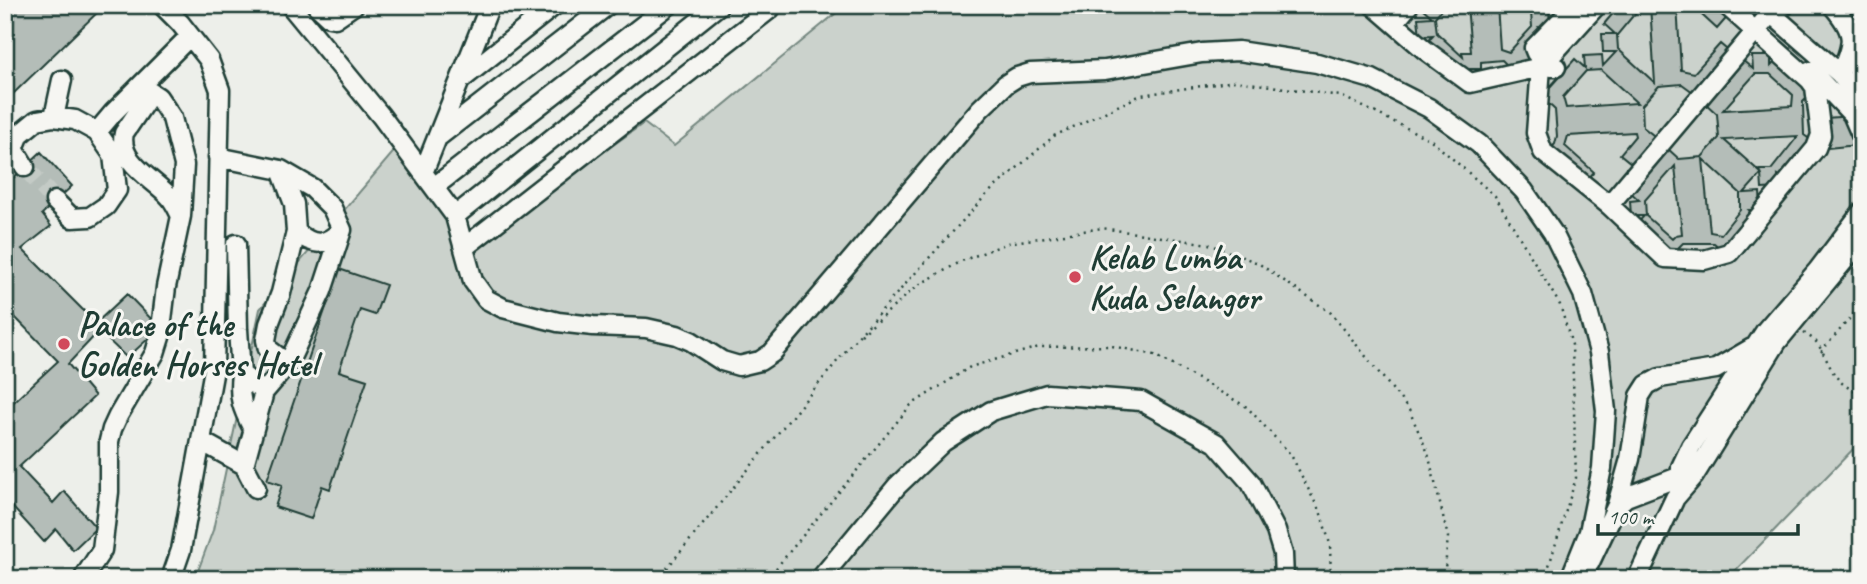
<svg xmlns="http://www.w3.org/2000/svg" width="1867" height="584" viewBox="0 0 1867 584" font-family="Caveat,sans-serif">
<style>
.green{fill:#cbd2cc;stroke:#758880;stroke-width:2}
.building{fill:#b4bdb8;stroke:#1f3d34;stroke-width:2;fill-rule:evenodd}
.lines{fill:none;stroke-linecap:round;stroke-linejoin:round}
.minor-tunnel{stroke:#c4cbc6;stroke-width:18;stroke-dasharray:18 9;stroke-linecap:butt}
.minor-casing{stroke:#1f3d34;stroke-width:23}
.path{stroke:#1f3d34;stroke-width:2.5;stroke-dasharray:2 5;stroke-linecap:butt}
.minor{stroke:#f6f6f2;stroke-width:18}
.poi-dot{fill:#d1495b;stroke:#f6f6f2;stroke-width:2.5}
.labels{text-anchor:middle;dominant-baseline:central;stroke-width:6;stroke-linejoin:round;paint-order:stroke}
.poi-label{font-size:35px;font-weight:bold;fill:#1f3d34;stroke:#f6f6f2;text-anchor:start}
</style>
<rect width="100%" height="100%" fill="#edefea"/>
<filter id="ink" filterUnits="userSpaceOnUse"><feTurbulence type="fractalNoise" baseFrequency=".0143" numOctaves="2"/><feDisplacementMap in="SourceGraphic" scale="14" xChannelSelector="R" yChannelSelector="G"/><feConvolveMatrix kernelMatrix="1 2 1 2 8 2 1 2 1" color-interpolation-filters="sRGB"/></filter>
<g filter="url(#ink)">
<path class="green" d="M846,5h1016v435l-135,139h-1532l18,-49 47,-221 136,-160 78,95 170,-121 30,23z"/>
<path class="building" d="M5,5h94l3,3 -88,85 -9,-12z
M1423,5h22l-10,12 2,16 26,24 -1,-5h9l-4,-47h30l3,44 9,3 23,-25 -1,-15 -8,-7h15l-4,4h15l1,17 -11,1 11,10 -34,37 -14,-14 -21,2v7h-14l-8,9 -35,-33 9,-10 -13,1 -2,-18 14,-1 -11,-10z
M1620,5h22l-25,30 1,14 37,34 -5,-78h27l4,65 13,3 26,-29 12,10 -35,41 -15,-11 -23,2 -17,19 1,22 15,12 -22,28 -16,-13 15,-18 -1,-4 -66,4 -3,10 29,26 -12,14 -35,-33 8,-9 2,-8 -2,-26 -14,-13 34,-38 10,9 -1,-12 18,-1 1,11 13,-14h-13l-1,-18h13l-11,-10zM1601,70l36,33 -71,5 -3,-11 23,-26z
M1691,5h29l10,9 -13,15z
M1752,56h19v10l9,-9 35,33 -12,12v3l1,30 11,8 -31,37 -6,-4 1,12 -17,1 -1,-15 -17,19 16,-1 1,18h-12l8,7 -30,37 -13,-11h-31l-16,16 -34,-31 11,-12h-13l-1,-15 9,-1 -10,-9 38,-43 12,11 23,-2 17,-19 -2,-24 -12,-11 37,-43 11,9zM1755,74h15l23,21 -1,11 -69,4zM1798,136l-27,34h-11l1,3 -37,-33zM1703,159l37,34v17l-19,24 -11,-2zM1675,166l7,68 -6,1 -4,4 -26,-23 -1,-16z
M1854,116l3,29 -29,3 -3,-30z
M41,152l31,34 -30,28 9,12 -29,23 74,74 31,-29 33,34 -33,30 -28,-27 -31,33 27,32 -76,71 34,36 11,-12 32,37 -23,22 -17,-21 -12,13 -39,-43v-89l53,-49 -53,-54v-131l5,5z
M339,269l47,16 -11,30 -15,-5 -21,61 28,9 -37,109 -8,-3 -11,33 -36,-12 7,-22 -15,-5z"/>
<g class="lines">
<path class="minor-tunnel" d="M25,167l30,34"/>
<g class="minor-casing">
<path id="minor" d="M162,5l18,18 29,37 11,30 -6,279 -33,181 -10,29
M290,5l91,111 74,100 18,65 13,18 17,9 55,14 35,4 53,2 31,7 14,6 31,20 17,5 21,-5 12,-8 208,-244 26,-25 11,-7 13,-4 75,-3 97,-17 36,-2 79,12 55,16 57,29 50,36 45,47 29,42 30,61 16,58 7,59 -4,57 -13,64 -19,47
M316,5l13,12 6,1 19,-13
M1373,5l52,45 45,33 71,-16 56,-62
M1832,5c24,28 23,36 8,69
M1765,8l75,66 22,29
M1394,23l15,-18
M1541,67l-5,66 7,19 66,53 56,53 39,2 25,-7 87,-105 5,-13 -6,-48 -5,-7 -84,-75
M1556,67h-5l-15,-14 -2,-5 42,-43
M1811,71l41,43 10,23
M462,79l93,-74
M151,93l-27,40c-7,29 30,46 46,64 5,6 8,13 11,19
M54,117l8,-37
M437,138l171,-133
M218,157l63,13 31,18 20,20 10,22 -20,61 -34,73 -24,28 -20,73 12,23
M25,167l-11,-18 6,-15 17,-14 17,-3 21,3 22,12
M281,170l13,34 2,28 -15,61 -12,31 -3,16 2,9 20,15
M423,173l67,-168
M434,187l235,-182
M55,201l17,17 18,-1 16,-11 11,-16 -4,-35 -16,-23 16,-19 77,-77
M1609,205l162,-192 14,-8
M455,216l264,-211
M296,232c19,15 28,14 46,-2
M236,244l2,85 3,45 23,18
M465,247l305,-238
M241,374c-3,24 1,34 12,55
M201,441l43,24
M1680,492l1,-25 10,-21 75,-116 52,-60 44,-58
M1617,505l13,-46 10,-63 7,-11 13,-7 56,-9 36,-21
M83,579l19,-29 7,-58v-51l3,-12 6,-13 37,-63 5,-16 6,-50 15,-71 3,-51 -12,-47 -14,-21 -17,-11
M820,579l77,-93 46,-44 48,-31 56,-17 94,7 75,42 35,40 25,48 7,23 1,25
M1582,579l35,-74 9,-8 55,-21 7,4
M1637,579l38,-81 19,-22 83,-134 85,-103"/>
</g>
<path class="path" d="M1804,333c4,3 10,6 13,10 15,22 15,42 45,50
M861,335l59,-51 44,-24 44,-17 94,-15 107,16 49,19 73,50 78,97 19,43 20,84 -4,42
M1821,352l41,-48
M658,579l195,-237 134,-148 67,-58 87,-41 94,-14 106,15 90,44 64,56 65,109 12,40 4,133 -28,91 -6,10
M767,579l144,-174 59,-38 69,-20 73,-1 43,9 92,52 44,48 30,59 9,30 1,35"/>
<use href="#minor" class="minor"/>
</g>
</g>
<g class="poi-dot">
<circle cx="1075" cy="277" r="7"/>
<circle cx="64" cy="344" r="7"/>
</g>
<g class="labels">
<g class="poi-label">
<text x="1089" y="257">Kelab Lumba<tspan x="1089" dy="40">Kuda Selangor</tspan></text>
<text x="78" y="324">Palace of the<tspan x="78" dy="40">Golden Horses Hotel</tspan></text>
</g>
</g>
<rect width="1867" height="584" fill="none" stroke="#f6f6f2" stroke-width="28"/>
<rect x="14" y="14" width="1839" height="556" fill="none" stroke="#1f3d34" stroke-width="2.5" filter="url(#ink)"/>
<path d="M1598 524v10h200v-10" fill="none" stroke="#1f3d34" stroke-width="3.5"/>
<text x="1608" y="524" font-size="21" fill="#1f3d34" stroke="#f6f6f2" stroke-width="5" paint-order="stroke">100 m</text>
</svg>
